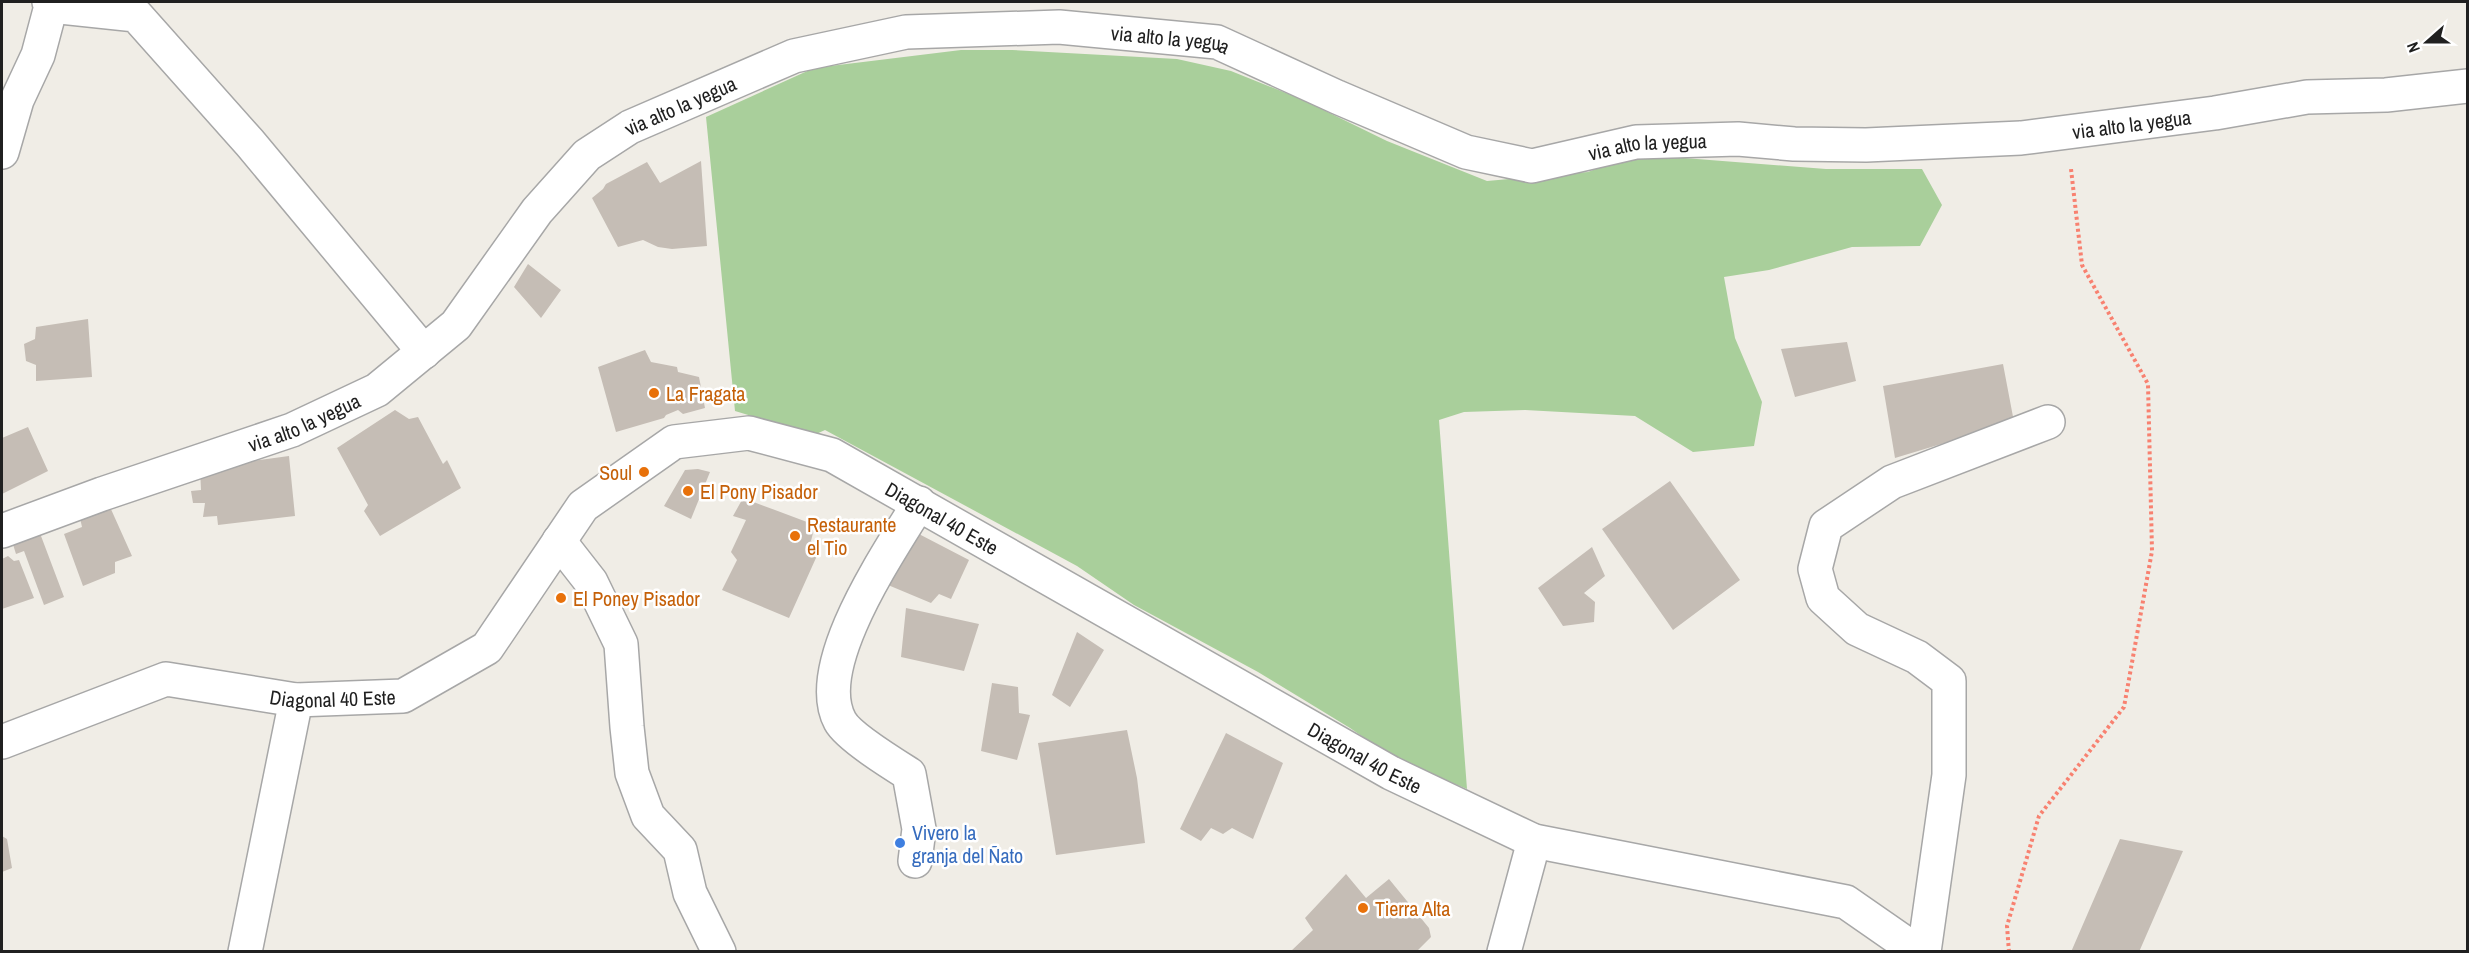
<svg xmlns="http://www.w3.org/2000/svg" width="2469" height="953" viewBox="0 0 2469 953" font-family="'Archivo Narrow',sans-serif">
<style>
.forest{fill:#a9cf9b}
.building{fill:#c5bdb5}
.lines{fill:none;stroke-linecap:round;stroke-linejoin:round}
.minor-casing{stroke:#a7a7a7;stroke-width:36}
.path{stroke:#f88170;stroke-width:4;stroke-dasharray:3 3;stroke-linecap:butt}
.minor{stroke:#fff;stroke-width:33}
.food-dot{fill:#e8710a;stroke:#fff;stroke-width:2}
.shop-dot{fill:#3f7fe0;stroke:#fff;stroke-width:2}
.labels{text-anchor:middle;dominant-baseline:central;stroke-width:5;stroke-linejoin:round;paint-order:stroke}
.street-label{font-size:20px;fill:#202020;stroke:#fff}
.food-label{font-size:20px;fill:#c56008;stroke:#fff;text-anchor:start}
.shop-label{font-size:20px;fill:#366cbe;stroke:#fff;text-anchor:start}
</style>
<rect width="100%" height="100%" fill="#f0ede6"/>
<path class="forest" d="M961,50h51l165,9 54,12 70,28 86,42 100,40 101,-9 45,-18 193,15h96l20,36 -22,41 -68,1 -83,23 -45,7 11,61 27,64 -8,44 -61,6 -58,-36 -110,-6 -61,2 -25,8 28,369 -72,-30 -45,-31 -92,-56 -124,-67 -57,-39 -252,-136 -11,5 -79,-24 -29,-294 108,-49z"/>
<path class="building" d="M701,161l6,85 -35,3 -14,-2 -15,-7 -25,7 -26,-49 11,-9 3,-5 41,-22 13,21z
M528,264l33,26 -20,28 -27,-31z
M88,319l4,58 -56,4v-16l-10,-4 -2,-17 11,-5 1,-12z
M1847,342l9,39 -61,16 -14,-48z
M645,350l6,12 26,5 1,5 21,5 6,31 -22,6 -5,-4 -12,5 -2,3 -48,14 -18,-65z
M2003,364l11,58 -119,36 -12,-72z
M395,410l14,9 9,-2 25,47 4,-4 14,28 -81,48 -16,-25 4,-6 -31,-57z
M28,427l20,44 -46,23v-56z
M289,456l6,60 -77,9 -1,-9 -14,1 2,-14h-12l-2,-12 10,-1 -1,-22z
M698,469l12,3 -19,47 -27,-13 21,-36z
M1670,481l70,99 -67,50 -71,-101z
M743,498l72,27 -4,16 9,8 -31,69 -67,-28 15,-30 -6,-8 15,-32 -13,-4z
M110,507l22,49 -17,6v11l-32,13 -19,-52 18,-7 -2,-9z
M38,528l26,69 -20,8 -20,-54 -8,3 -5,-16z
M917,533l52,27 -18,39 -12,-5 -8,9 -43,-18z
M1592,547l13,29 -21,17 11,9 -1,20 -31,4 -25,-38z
M8,556l6,5 5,-1 15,38 -32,11v-50z
M906,608l73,16 -15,47 -63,-14z
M1077,632l27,18 -34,57 -18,-12z
M992,683l26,4 1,26 11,2 -13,45 -36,-9z
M1127,730l10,48 8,65 -89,12 -18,-112z
M1226,733l57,30 -30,76 -21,-11 -9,6 -12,-6 -10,13 -21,-12z
M2,836l5,3 5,29 -10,4z
M2120,839l63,12 -44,101h-68z
M1346,874l20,24 23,-19 40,49 2,9 -15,15h-126l23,-22 -8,-12z"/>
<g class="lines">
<g class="minor-casing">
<g id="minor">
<path d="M51,6l85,9 114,128 174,209"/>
<path d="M2,152l15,-52 21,-45 13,-49 -2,-4"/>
<path id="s1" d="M2,531l100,-37 190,-64 85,-40 79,-65 81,-114 50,-56 43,-28 164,-71 112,-24 153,-5 158,15 120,55 129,55 66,14 104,-24 102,-3 56,5 72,1 155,-7 194,-25 92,-16 79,-2 82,-9"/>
<path d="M559,541l32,41 30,62 6,83 5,46 16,43 32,34 10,43 29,59"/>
<path id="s2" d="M2,742l164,-63 130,21 107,-4 84,-48 96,-142 91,-64 75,-9 83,22 559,318 143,68 312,61 72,50"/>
<path d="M915,861l4,-32 -10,-55c-16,-10 -61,-38 -69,-53 -30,-56 51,-171 79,-218"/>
<path d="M245,952l51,-252"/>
<path d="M1504,952l30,-111"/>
<path d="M1924,952l25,-177v-94l-32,-24 -60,-28 -34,-31 -8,-29 11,-43 66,-44 156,-60"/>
</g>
</g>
<path class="path" d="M2009,952l-2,-26 32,-110 85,-109 28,-156 -4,-167 -66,-119 -11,-96"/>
<use href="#minor" class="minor"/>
</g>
<g class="food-dot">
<circle cx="654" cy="393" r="6"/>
<circle cx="644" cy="472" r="6"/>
<circle cx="688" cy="491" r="6"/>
<circle cx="795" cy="536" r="6"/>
<circle cx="561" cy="598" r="6"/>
<circle cx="1363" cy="908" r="6"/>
</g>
<circle class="shop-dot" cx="900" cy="843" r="6"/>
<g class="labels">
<g class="street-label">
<text stroke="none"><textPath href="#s1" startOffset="1328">via alto la yegua</textPath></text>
<text stroke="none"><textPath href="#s1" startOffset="824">via alto la yegua</textPath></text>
<text stroke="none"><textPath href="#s1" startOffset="2318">via alto la yegua</textPath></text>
<text stroke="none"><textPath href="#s1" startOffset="1832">via alto la yegua</textPath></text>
<text stroke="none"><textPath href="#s1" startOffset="321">via alto la yegua</textPath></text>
<text stroke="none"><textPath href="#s2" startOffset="1082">Diagonal 40 Este</textPath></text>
<text stroke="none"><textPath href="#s2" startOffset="344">Diagonal 40 Este</textPath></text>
<text stroke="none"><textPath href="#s2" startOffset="1568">Diagonal 40 Este</textPath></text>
</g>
<g class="food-label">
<text x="666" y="393">La Fragata</text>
<text x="632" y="472" text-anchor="end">Soul</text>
<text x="700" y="491">El Pony Pisador</text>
<text x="807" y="524">Restaurante<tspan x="807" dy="23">el Tio</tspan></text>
<text x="573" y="598">El Poney Pisador</text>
<text x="1375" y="908">Tierra Alta</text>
</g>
<g class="shop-label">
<text x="912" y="832">Vivero la<tspan x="912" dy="23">granja del Ñato</tspan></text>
</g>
</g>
<rect width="2469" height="953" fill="none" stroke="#202020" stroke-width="6"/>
<g transform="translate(2427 42) rotate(249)" stroke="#ffffff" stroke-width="4.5" paint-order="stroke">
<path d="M0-4.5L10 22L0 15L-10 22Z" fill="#202020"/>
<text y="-9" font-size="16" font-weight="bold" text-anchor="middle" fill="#202020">N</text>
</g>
</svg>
